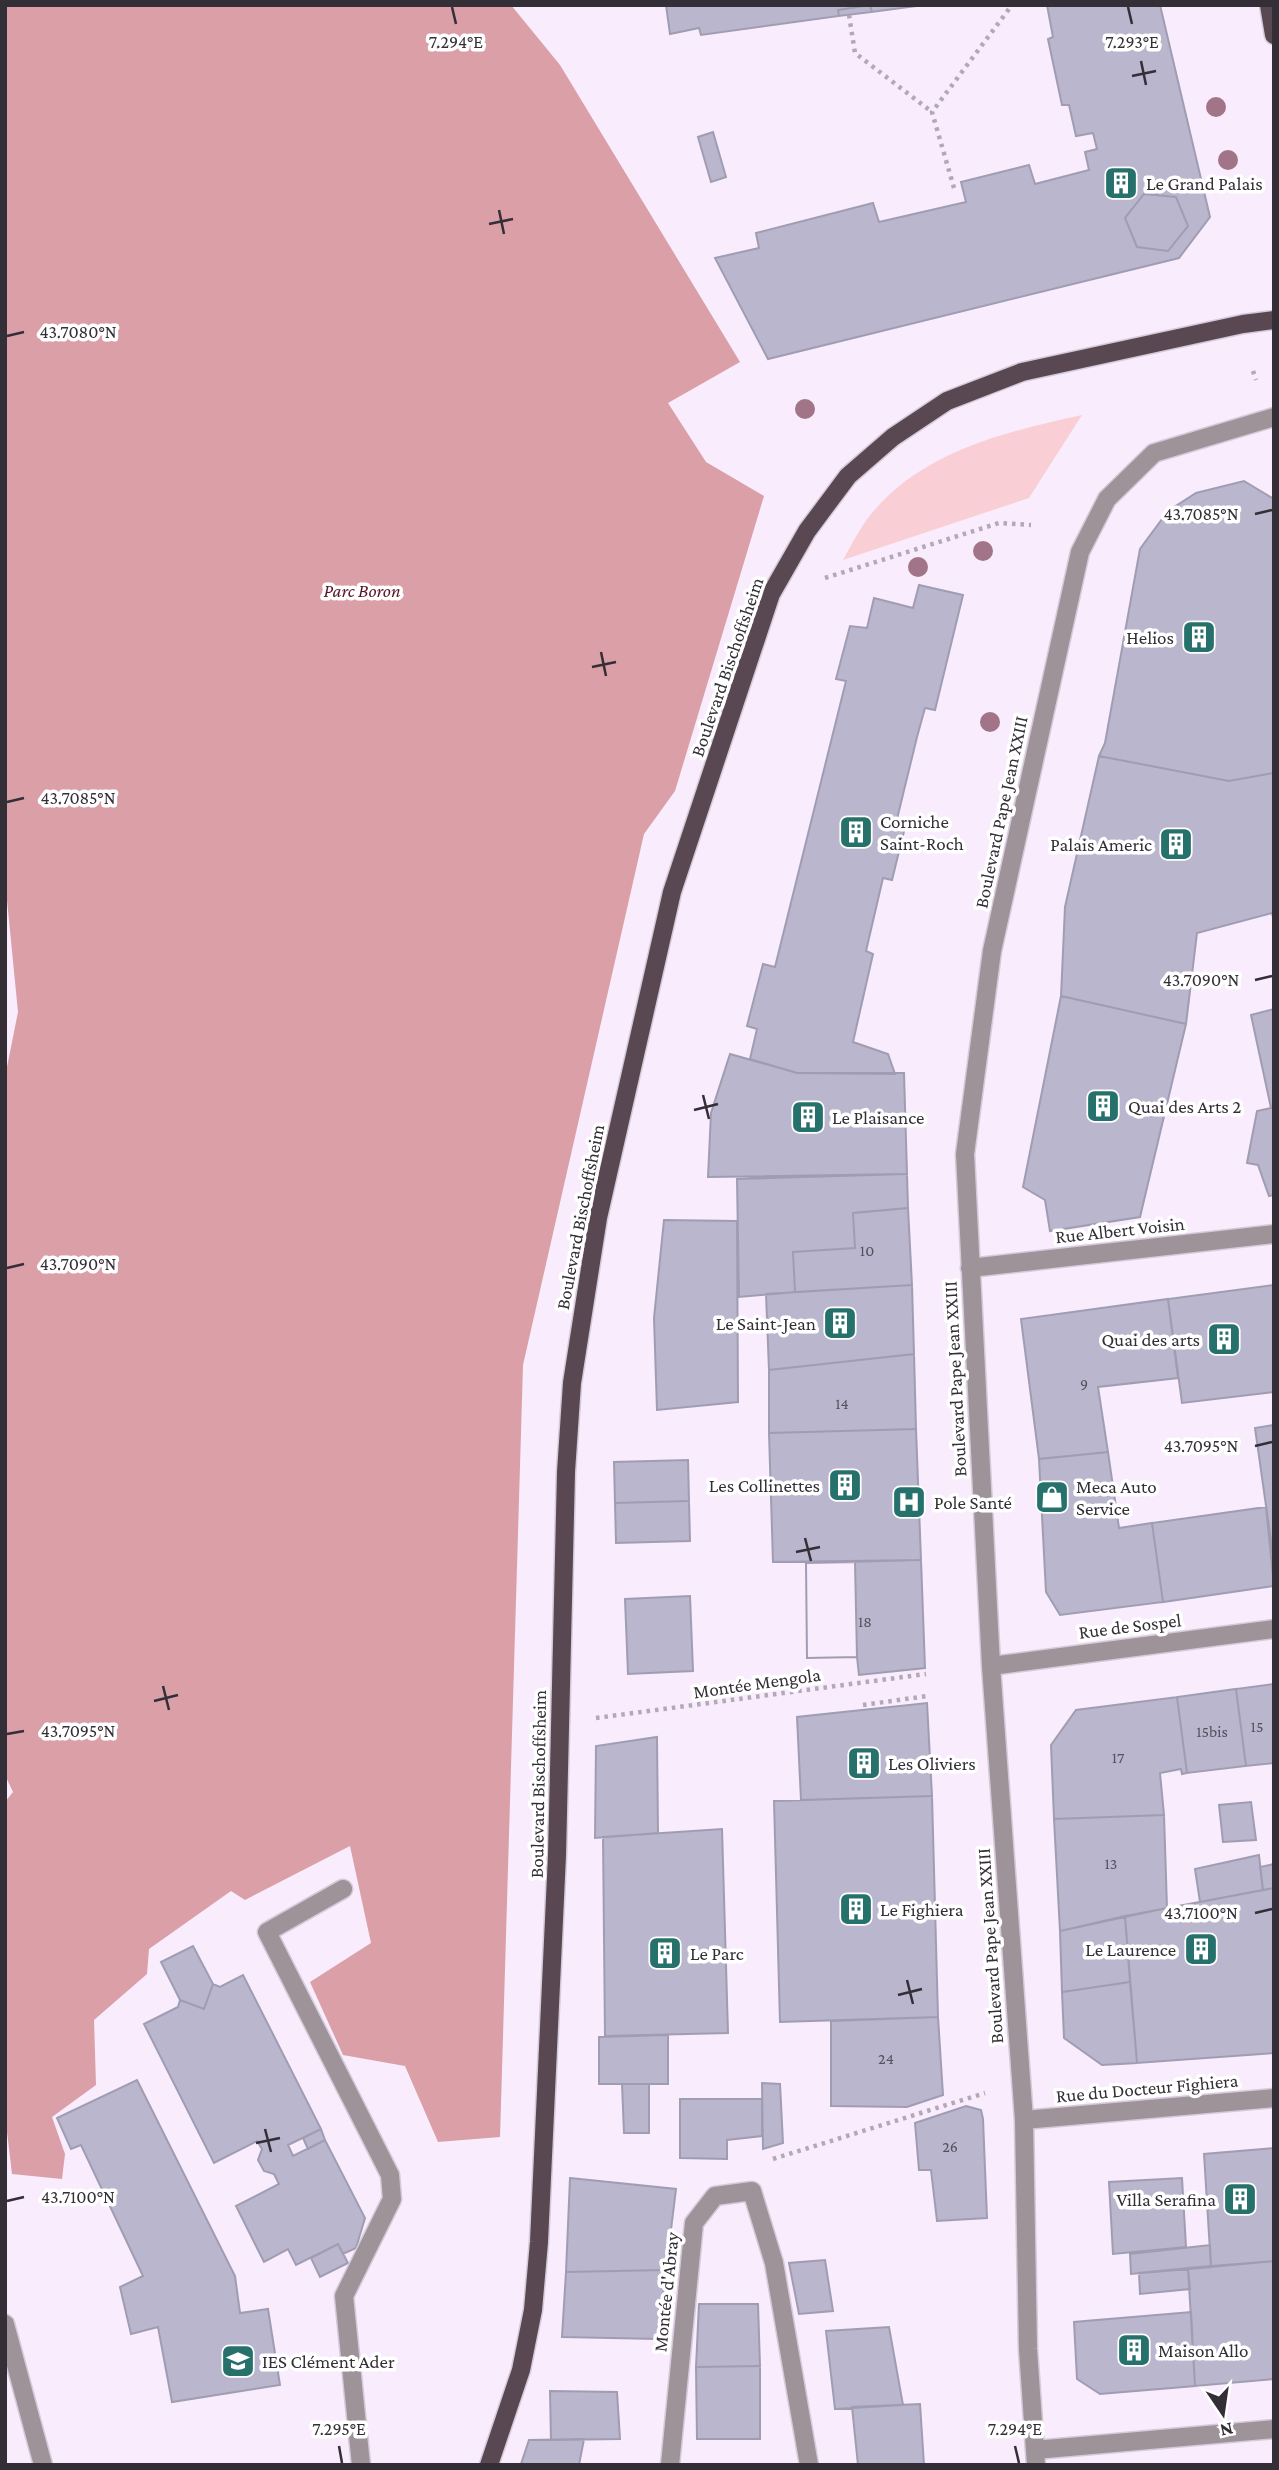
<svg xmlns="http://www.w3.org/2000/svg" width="1279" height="2470" viewBox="0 0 1279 2470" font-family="'Crimson Pro',serif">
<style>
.green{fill:#f9cfd5}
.forest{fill:#db9fa8}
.building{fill:#b9b6cd;stroke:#a09db3;stroke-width:2;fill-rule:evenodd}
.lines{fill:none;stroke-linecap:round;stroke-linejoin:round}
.minor-casing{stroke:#d5cad9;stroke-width:21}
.major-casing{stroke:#d5cad9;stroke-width:21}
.path{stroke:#b2a8b6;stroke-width:4.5;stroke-dasharray:3.5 5;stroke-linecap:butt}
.minor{stroke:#9d9398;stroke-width:18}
.major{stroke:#594851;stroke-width:18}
.tree{fill:#a17587}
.ticks{fill:none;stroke:#342e36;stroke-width:2.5}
.labels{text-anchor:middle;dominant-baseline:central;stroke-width:7;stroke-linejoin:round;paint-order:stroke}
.number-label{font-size:16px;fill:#55505c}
.poi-label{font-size:19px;fill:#342e36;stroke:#fff;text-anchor:start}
.park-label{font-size:19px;font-style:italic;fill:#5a1327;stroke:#fff}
.street-label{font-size:19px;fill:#342e36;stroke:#fff}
.ticks-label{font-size:18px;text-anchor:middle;fill:#342e36;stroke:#fff;stroke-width:7;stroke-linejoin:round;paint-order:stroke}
</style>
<rect width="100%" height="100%" fill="#f8ecfd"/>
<path class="green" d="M1082,415l-53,83 -186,62c7,-13 14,-26 22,-38 50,-69 139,-90 217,-107z"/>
<path class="forest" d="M5,5h506l49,60 180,297 -72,41 38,59 58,34 -89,295 -31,43 -121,531 -23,772 -62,5 -33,-76 -62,-11 -33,-73 61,-39 -21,-97 -105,54 -14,-9 -82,58 -2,25 -53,46 2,65 -44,32 13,37 -3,25 -50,-5 -7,-59v-313l8,-10 -8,-17v-698l13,-65 -13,-132z"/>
<path class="building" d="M666,5h203l-31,5 1,6 -138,19 -2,-7 -29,6z
M870,5h54l-52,7z
M870,5l2,7 -33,4 -1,-6z
M1047,5h113l50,212 -31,41 -411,101 -53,-101 44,-10 -3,-15 117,-30 6,19 87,-20 -5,-20 68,-17 6,19 54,-14 -4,-18 12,-3 -4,-16 -17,3 -7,-31h-7l-14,-66 5,-2zM1144,194l32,3 12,29 -20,25 -31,-4 -12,-29z
M713,132l13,45 -15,5 -13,-45z
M1144,194l32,3 12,29 -20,25 -31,-4 -12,-29z
M1244,481l30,18v274l-45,8 -130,-25 6,-13 35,-194 28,-38 28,-18z
M919,585l44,10 -28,115 -10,-2 -8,29 -20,82 9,4 -14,57 -9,-2 -17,73 7,3 -20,88 35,12 7,20 -98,-1 -47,-14 7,-30 -10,-3 16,-62 12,3 71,-286 -10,-2 14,-53 17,2 7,-30 39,10z
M1099,756l130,25 45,-8v148l-2,-8 -75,20 -11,91 -125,-28 4,-89z
M1061,996l125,28 -46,193 -90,14 -5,-31 -22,-13z
M1274,1009v186l-5,1 -11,-31 -11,-2 10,-52 14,-3 -20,-93z
M730,1054l67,19h107l3,101 -199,3 3,-64z
M907,1174l1,34 -55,5 2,35 -62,4 2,40 -56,5 -2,-118z
M908,1208l4,77 -117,7 -2,-40 62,-4 -2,-35z
M664,1220l73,1 1,181 -81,8 -3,-92z
M912,1285l2,69 -145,16 -3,-76z
M1274,1285v107l-92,11 -14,-104z
M1168,1299l10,79 -80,9 10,65 -69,7 -18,-140z
M914,1354l2,75 -147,4v-63z
M1274,1425v137l-19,-134z
M916,1429l5,131 -148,2 -4,-129z
M1108,1452l11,76 33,-5 11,79 -103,13 -14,-23 -7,-133z
M688,1460l1,41 -74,2 -1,-41z
M689,1501l1,40 -74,2 -1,-40z
M1266,1507l8,79 -111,16 -11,-79z
M921,1560l4,108 -66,7 -2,-18 -50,1 -1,-95z
M855,1562l2,95 -50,1 -1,-95z
M690,1596l3,75 -65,3 -3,-75z
M1274,1684v79l-28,3 -10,-77z
M1236,1689l10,77 -59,7 -10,-76z
M1177,1697l10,76 -5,1 -1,-5 -21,4 4,42 -110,4 -3,-74 25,-35z
M927,1703l5,93 -131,4 -4,-83z
M657,1737l1,96 -63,5 1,-92z
M932,1796l6,221 -158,5 -6,-221z
M1251,1802l5,38 -33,2 -4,-37z
M1164,1815l3,93 -107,23 -6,-112z
M722,1829l6,204 -123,3 -2,-199z
M1259,1855l4,35 -63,12 -5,-33z
M1274,1864v24l-11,2 -3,-23z
M1274,1888v165l-137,10 -12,-147z
M1125,1916l5,66 -68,10 -2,-61z
M193,1946l20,38 -9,25 -24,-9 -19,-38z
M243,1975l78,154 -33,16 5,11 32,-16 40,78 -9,30 -13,6 -5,-10 -42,21 -8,-16 -24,13 -28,-56 43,-22 -5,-10 -10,-3 -6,-11 4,-11 -5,-8 -43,22 -70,-139 34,-17 2,-7 24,9 9,-25 7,3z
M1130,1982l7,81 -35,2 -38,-27 -2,-46z
M938,2017l5,78 -36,12 -76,-1v-85z
M668,2035v49h-69v-47z
M137,2080l98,196 5,37 28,-4 12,76 -108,17 -14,-75 -27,7 -11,-47 23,-11 -62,-131 -10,4 -14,-31z
M762,2083l18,1 3,59 -20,6z
M622,2084h27v49h-25z
M680,2099h82v37l-35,4v19l-47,-1z
M966,2106l15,4 2,9 4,99 -50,3 -6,-51h-12l-4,-47z
M321,2129l4,11 -17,9 -5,-11z
M1274,2148v113l-63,6 -7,-113z
M570,2178l106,11 -10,81 -100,2z
M1182,2178l4,69 -73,7 -4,-72z
M338,2244l10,19 -28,14 -9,-19z
M1210,2245l1,22 -80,7 -1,-20z
M825,2260l8,51 -34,3 -10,-51z
M1274,2261v118l-79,7 -7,-118z
M1188,2268l2,21 -50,5 -1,-21z
M666,2270l-8,69 -96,-2 4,-65z
M699,2304h59l2,62 -64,1z
M1191,2312l4,74 -95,8 -23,-15 -3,-57z
M889,2327l14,78 -68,4 -9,-78z
M760,2366v73h-63l-1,-72z
M550,2391l67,1 3,47 -69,1z
M920,2404l4,61h-66l-6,-58z
M584,2439l-5,26 -58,-1 8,-24z"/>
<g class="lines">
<g class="minor-casing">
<path id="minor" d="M970,1268l304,-34
M991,1666l283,-37
M343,1889l-76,43 123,243 2,24 -48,97 17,169
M1024,2120l250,-22
M5,2324l38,141
M1035,2450l239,-21
M670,2465l24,-242 21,-27 37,-5 22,72 35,202
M1036,2465l-8,-116 -4,-229 -33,-454 -26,-512 27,-203 88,-399 27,-53 47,-46 120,-36"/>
</g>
<g class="major-casing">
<path id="major" d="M1269,5l5,30
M489,2465l32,-95 12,-60 6,-68 18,-387 9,-383 6,-89 26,-165 74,-326 99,-298 36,-63 41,-55 45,-39 54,-36 75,-29 221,-48 31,-4"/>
</g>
<path class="path" d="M849,15l6,38 77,59
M954,188l-22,-76 80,-107
M1253,371l3,9
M825,578l174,-55 32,2
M863,1705l64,-9
M596,1718l330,-44
M773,2159l212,-66"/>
<use href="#minor" class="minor"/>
<use href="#major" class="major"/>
</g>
<g class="tree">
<circle cx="1216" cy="107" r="10"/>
<circle cx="1228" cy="160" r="10"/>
<circle cx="805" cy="409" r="10"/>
<circle cx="983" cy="551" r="10"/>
<circle cx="918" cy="567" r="10"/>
<circle cx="990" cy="722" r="10"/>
</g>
<path class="ticks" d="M452,7l4,17M1128,7l4,17M1141,61l5,24M1132,76l24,-5M499,210l5,24M489,224l24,-5M7,336l17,-4M1255,514l17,-4M601,652l5,24M592,667l24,-5M7,802l17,-4M1255,980l17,-4M703,1095l6,24M694,1110l24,-6M7,1268l17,-4M1255,1446l17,-4M805,1538l6,23M796,1552l24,-5M163,1686l6,24M154,1701l24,-6M7,1734l17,-3M1255,1913l17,-4M907,1980l6,24M898,1995l24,-6M265,2129l6,23M256,2143l24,-5M7,2201l17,-4M339,2446l3,17M1015,2446l4,17"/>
<defs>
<g id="building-square" transform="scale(1.75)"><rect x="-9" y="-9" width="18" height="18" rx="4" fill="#27716c" stroke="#fff"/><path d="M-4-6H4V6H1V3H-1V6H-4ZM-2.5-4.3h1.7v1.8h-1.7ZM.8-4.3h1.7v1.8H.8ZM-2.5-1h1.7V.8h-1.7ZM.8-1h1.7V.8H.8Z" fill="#fff"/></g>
<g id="shop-square" transform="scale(1.75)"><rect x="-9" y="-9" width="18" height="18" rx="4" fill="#27716c" stroke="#fff"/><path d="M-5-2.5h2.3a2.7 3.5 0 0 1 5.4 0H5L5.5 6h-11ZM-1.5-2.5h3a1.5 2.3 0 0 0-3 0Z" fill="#fff"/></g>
<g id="hospital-square" transform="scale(1.75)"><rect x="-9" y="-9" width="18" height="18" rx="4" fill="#27716c" stroke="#fff"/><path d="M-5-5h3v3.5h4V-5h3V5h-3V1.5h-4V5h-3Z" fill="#fff"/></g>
<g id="school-square" transform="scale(1.75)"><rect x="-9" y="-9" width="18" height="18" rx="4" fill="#27716c" stroke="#fff"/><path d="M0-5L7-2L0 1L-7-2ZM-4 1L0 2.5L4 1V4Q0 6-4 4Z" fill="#fff"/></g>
</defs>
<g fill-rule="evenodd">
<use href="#building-square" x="1121" y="183"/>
<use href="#building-square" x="1199" y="637"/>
<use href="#building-square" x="856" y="832"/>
<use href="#building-square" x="1176" y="844"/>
<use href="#building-square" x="1103" y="1106"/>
<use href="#building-square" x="808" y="1117"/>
<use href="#building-square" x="840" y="1323"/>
<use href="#building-square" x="1224" y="1339"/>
<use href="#building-square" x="845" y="1485"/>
<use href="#shop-square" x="1052" y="1497"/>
<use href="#hospital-square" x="909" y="1502"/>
<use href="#building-square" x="864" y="1763"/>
<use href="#building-square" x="856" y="1909"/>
<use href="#building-square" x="1201" y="1949"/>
<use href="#building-square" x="665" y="1953"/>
<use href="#building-square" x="1240" y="2199"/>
<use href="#building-square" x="1134" y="2350"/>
<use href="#school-square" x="238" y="2361"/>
</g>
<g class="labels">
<g class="number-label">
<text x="867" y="1250">10</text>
<text x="1084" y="1383">9</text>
<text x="842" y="1403">14</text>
<text x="865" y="1621">18</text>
<text x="1257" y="1726">15</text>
<text x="1212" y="1731">15bis</text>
<text x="1118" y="1757">17</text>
<text x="1111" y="1863">13</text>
<text x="886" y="2058">24</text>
<text x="950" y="2146">26</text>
</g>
<g class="poi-label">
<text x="1146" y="183">Le Grand Palais</text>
<text x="1174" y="637" text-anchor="end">Helios</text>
<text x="880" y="821">Corniche<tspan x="880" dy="22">Saint-Roch</tspan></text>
<text x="1152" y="844" text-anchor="end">Palais Americ</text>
<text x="1128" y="1106">Quai des Arts 2</text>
<text x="832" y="1117">Le Plaisance</text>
<text x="816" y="1323" text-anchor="end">Le Saint-Jean</text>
<text x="1200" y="1339" text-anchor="end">Quai des arts</text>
<text x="820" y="1485" text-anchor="end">Les Collinettes</text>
<text x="1076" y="1486">Meca Auto<tspan x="1076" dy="22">Service</tspan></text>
<text x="934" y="1502">Pole Santé</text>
<text x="888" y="1763">Les Oliviers</text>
<text x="880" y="1909">Le Fighiera</text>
<text x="1176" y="1949" text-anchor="end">Le Laurence</text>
<text x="690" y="1953">Le Parc</text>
<text x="1216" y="2199" text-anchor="end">Villa Serafina</text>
<text x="1158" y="2350">Maison Allo</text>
<text x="262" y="2361">IES Clément Ader</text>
</g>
<g class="park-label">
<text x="362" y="590">Parc Boron</text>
</g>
<g class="street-label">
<text transform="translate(727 667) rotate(-71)">Boulevard Bischoffsheim</text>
<text transform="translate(1001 812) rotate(-78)">Boulevard Pape Jean XXIII</text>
<text transform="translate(580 1217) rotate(-79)">Boulevard Bischoffsheim</text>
<text transform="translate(1120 1230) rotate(-6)">Rue Albert Voisin</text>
<text transform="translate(955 1379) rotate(-93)">Boulevard Pape Jean XXIII</text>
<text transform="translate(1130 1626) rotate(-7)">Rue de Sospel</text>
<text transform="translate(757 1683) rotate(-8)">Montée Mengola</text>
<text transform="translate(538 1784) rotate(-89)">Boulevard Bischoffsheim</text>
<text transform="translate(990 1946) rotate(-94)">Boulevard Pape Jean XXIII</text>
<text transform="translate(1147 2088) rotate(-5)">Rue du Docteur Fighiera</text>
<text transform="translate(666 2292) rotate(-84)">Montée d'Abray</text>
</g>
</g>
<g class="ticks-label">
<text x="456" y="48">7.294°E</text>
<text x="1132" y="48">7.293°E</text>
<text x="78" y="338">43.7080°N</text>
<text x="1201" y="520">43.7085°N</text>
<text x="78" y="804">43.7085°N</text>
<text x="1201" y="986">43.7090°N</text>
<text x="78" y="1270">43.7090°N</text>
<text x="1201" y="1452">43.7095°N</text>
<text x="78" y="1737">43.7095°N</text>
<text x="1201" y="1919">43.7100°N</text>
<text x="78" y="2203">43.7100°N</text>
<text x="339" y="2435">7.295°E</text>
<text x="1015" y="2435">7.294°E</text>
</g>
<rect width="1279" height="2470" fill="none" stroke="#342e36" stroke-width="14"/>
<g transform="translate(1223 2414) rotate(167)" stroke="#ffffff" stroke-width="5" paint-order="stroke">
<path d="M0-5L12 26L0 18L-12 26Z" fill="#342e36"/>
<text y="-10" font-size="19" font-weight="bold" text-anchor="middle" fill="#342e36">N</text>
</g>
</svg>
